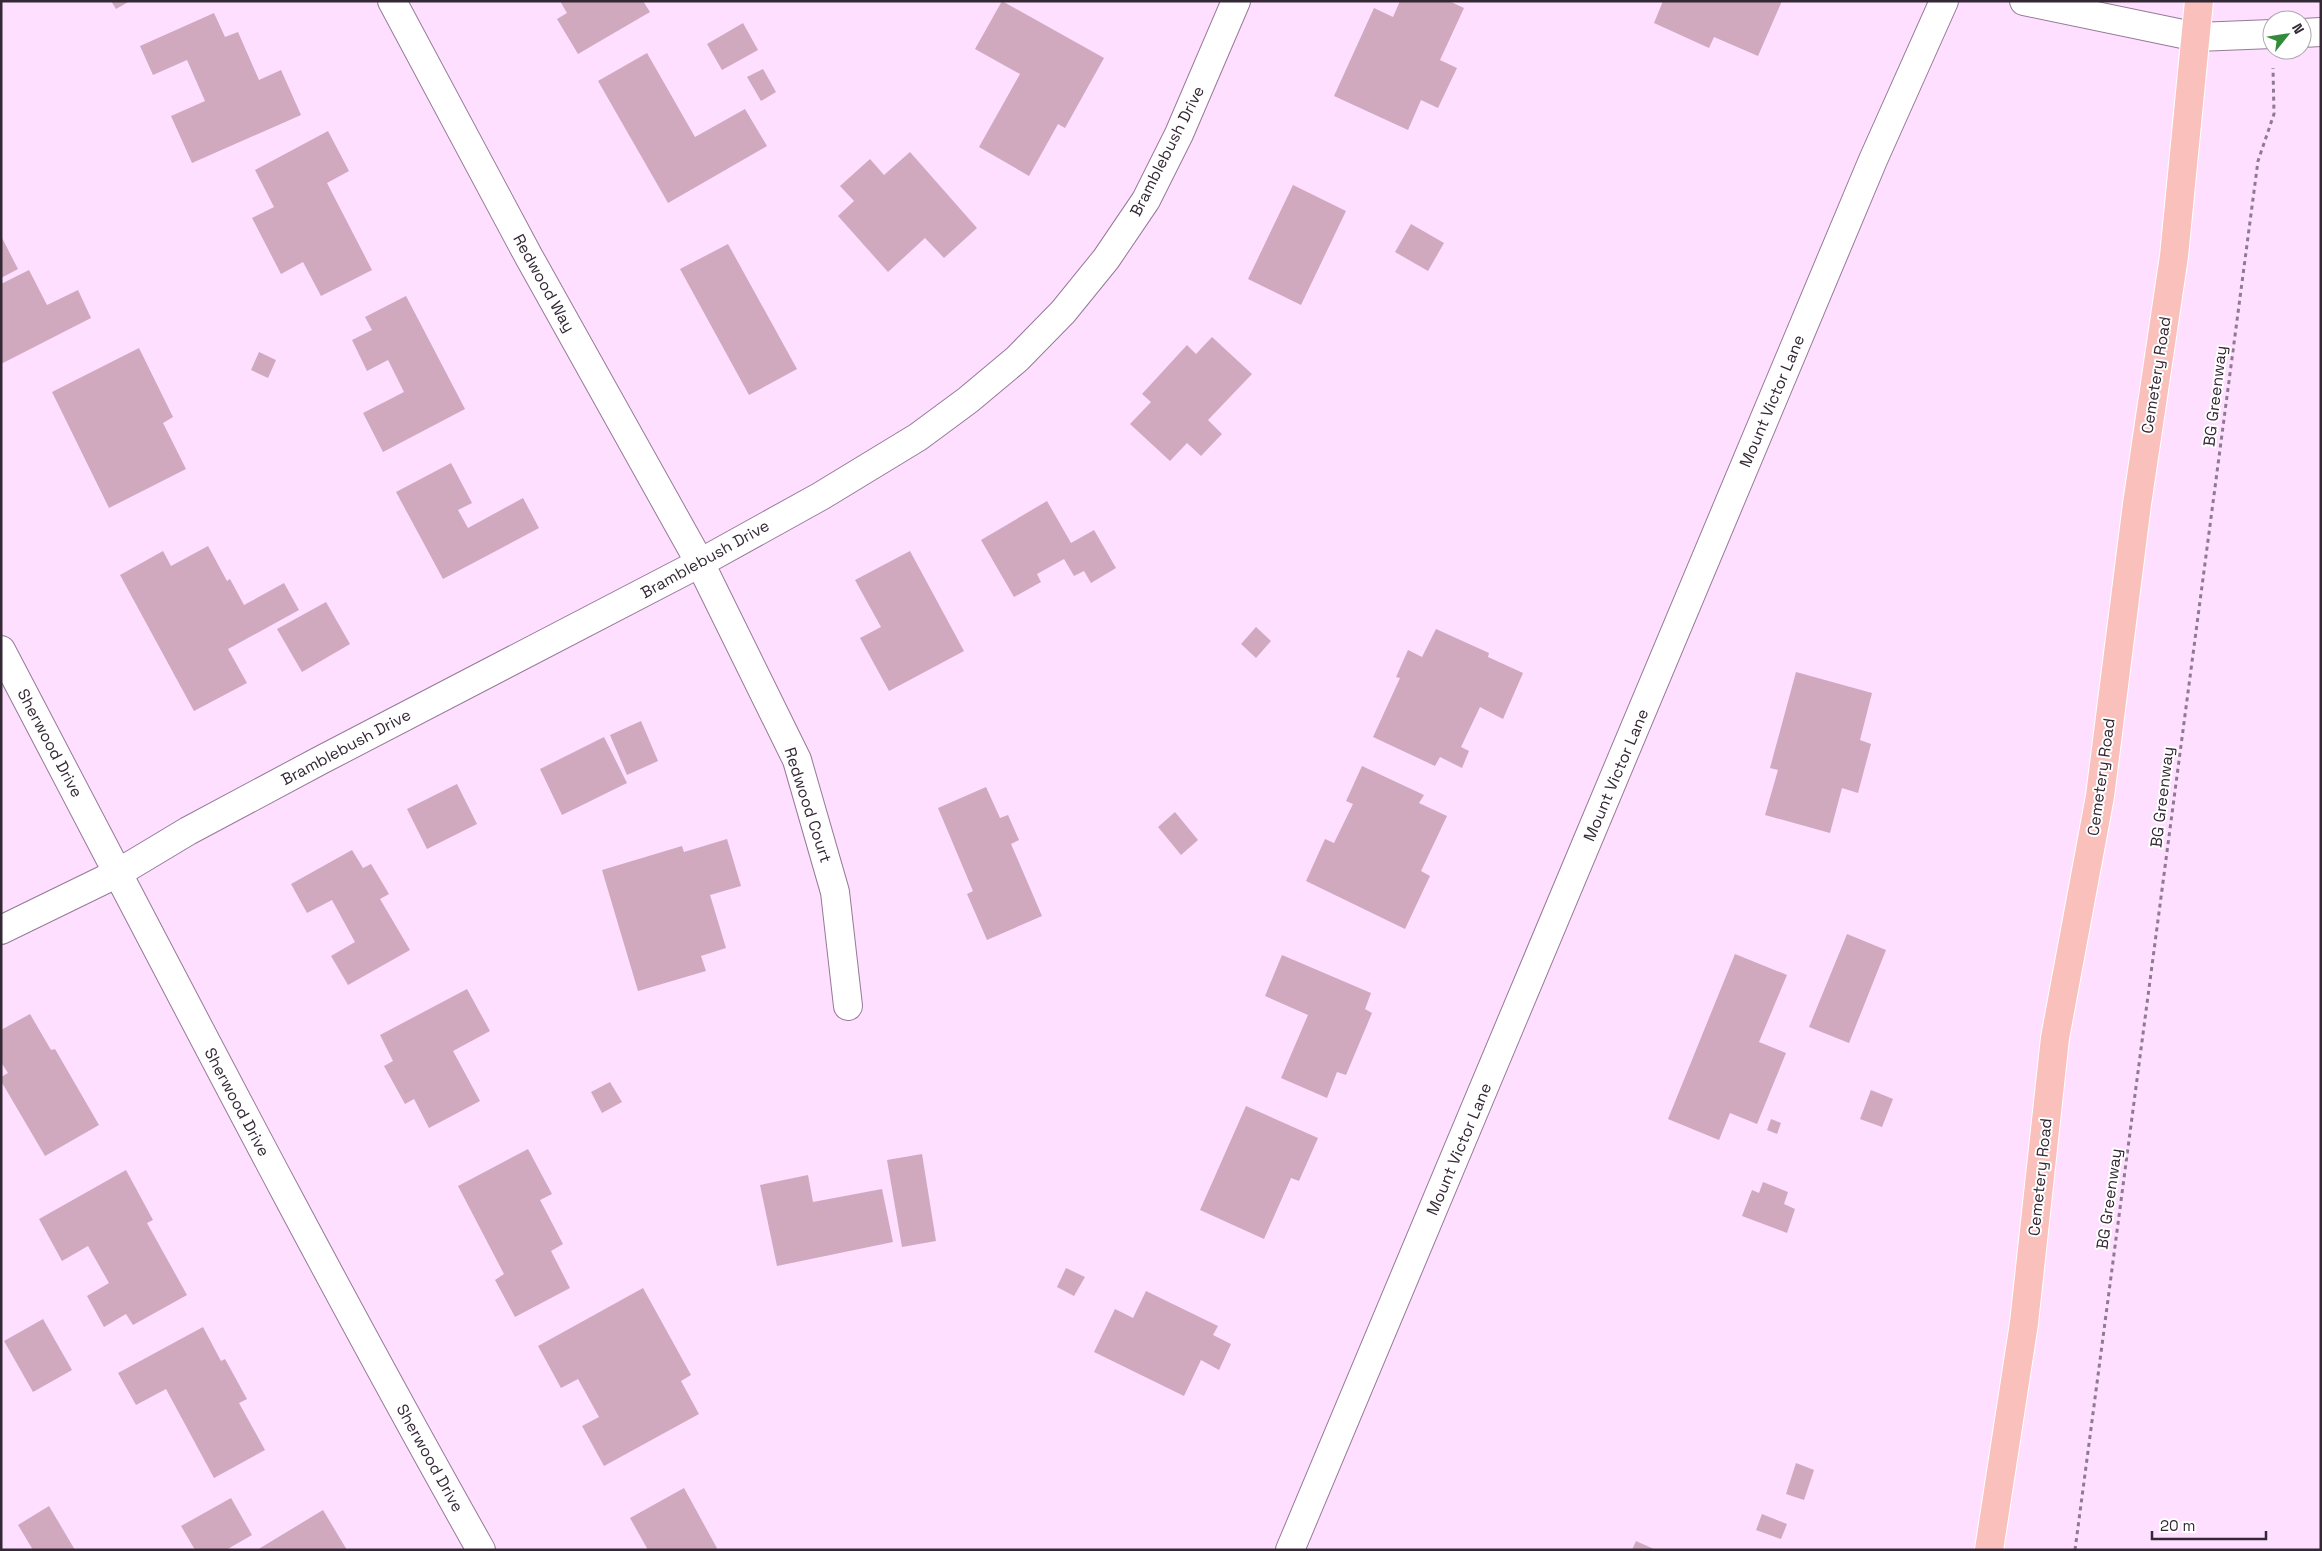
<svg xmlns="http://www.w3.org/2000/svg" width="2322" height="1551" viewBox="0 0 2322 1551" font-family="'Space Grotesk',sans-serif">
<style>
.building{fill:#d0a9be}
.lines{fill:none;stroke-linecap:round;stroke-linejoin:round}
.minor-casing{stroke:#967a97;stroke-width:30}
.primary-casing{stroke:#fff;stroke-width:30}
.path{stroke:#8f7b90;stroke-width:3;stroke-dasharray:4 4;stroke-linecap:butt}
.minor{stroke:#fff;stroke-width:28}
.primary{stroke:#fac0bb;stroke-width:28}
.labels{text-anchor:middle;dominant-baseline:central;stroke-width:4;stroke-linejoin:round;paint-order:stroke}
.street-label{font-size:16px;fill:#332834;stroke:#fff}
</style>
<rect width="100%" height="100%" fill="#fedfff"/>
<path class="building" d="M111,1h19l-14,8z
M560,1h83l7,11 -72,42 -21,-35 10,-6z
M1002,1l102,57 -39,70 -7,-4 -29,52 -50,-29 41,-73 -45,-25z
M1400,1h49l15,7 -24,52 17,8 -19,40 -17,-8 -13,30 -74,-34 40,-88 19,9z
M1663,1h119l-24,55 -44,-19 -5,11 -55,-25z
M214,13l11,24 13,-5 21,48 22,-10 20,45 -109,48 -21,-47 34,-15 -18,-41 -34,15 -13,-29z
M743,23l15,27 -36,20 -15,-26z
M647,53l48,84 50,-28 22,37 -99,57 -70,-122z
M763,69l13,23 -15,9 -14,-24z
M328,131l21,40 -22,12 45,87 -51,26 -18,-34 -22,12 -29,-56 22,-11 -19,-37z
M910,152l67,76 -33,30 -19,-20 -37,34 -50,-56 16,-15 -14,-15 30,-27 14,16z
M1293,185l53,26 -45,94 -53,-26z
M1411,224l33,19 -16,28 -33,-19z
M1,236l17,33 -17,9z
M728,244l69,125 -48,26 -69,-126z
M29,270l18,35 31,-15 13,28 -90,46v-80z
M406,296l59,113 -82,43 -20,-39 41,-21 -16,-32 -21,11 -15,-31 20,-10 -7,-13z
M1212,337l40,37 -44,46 14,14 -21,22 -14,-13 -17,18 -40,-37 21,-22 -9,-8 45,-49 9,9z
M139,348l34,69 -10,6 23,46 -77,39 -57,-116z
M259,352l17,8 -8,18 -17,-8z
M451,463l21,40 -14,7 10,18 55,-30 16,30 -96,51 -47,-87z
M1047,501l24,42 23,-13 22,38 -25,15 -7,-12 -10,5 -10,-17 -27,15 4,8 -27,15 -33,-57z
M208,546l19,35 3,-2 14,26 40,-22 15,27 -71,39 19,34 -53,28 -74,-136 43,-24 8,15z
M910,551l54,100 -75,40 -29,-53 21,-11 -26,-47z
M326,602l24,42 -48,28 -25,-43z
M1256,627l15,14 -15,17 -15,-14z
M1436,629l53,24 -1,4 35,16 -20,46 -23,-12 -19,40 8,4 -7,17 -22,-11 -5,9 -62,-29 27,-59 -4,-1 12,-27 14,7z
M1796,672l76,21 -12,47 11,4 -13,49 -16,-5 -12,45 -65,-18 13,-45 -8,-2z
M641,721l17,40 -31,14 -17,-40z
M604,737l23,46 -65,32 -22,-46z
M1362,766l62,29 -5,8 28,13 -26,55 9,5 -25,53 -99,-48 19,-42 9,4 19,-39 -7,-3z
M457,784l20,40 -50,25 -20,-40z
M986,787l14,31 8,-3 11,25 -8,4 31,72 -55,24 -20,-46 6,-3 -35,-83z
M1175,812l23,28 -17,15 -23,-28z
M727,839l14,47 -31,9 16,53 -25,8 5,15 -68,20 -36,-121 80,-24 2,6z
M352,850l11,18 8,-4 18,30 -9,5 30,51 -62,35 -17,-29 24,-14 -23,-42 -25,13 -16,-29z
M1847,934l39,16 -37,93 -40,-16z
M1735,954l52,21 -28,67 27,11 -29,71 -27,-11 -11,27 -51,-21z
M1282,955l89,38 -6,16 7,4 -26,62 -9,-3 -10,26 -46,-20 27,-63 -43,-19z
M467,989l23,42 -37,20 27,50 -51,27 -15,-29 -9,5 -21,-38 9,-5 -13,-26z
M30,1014l21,36 4,-1 44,76 -54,31 -44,-75v-4l7,-4 -7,-11v-32z
M610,1082l12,20 -20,11 -11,-21z
M1871,1090l22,9 -11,28 -22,-8z
M1246,1106l72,32 -19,43 -8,-3 -27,61 -64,-29z
M1771,1119l10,4 -4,11 -10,-4z
M528,1149l24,45 -12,6 23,44 -12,7 19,37 -55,29 -20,-37 9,-6 -46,-88z
M922,1154l14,87 -34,6 -15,-87z
M126,1170l27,50 -6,3 40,72 -54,30 -7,-11 -22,13 -17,-31 22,-13 -21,-37 -26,15 -23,-42z
M808,1175l5,27 69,-13 11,53 -116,24 -17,-81z
M1763,1182l25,10 -4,12 11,5 -8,24 -45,-17 10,-26 7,3z
M1066,1268l19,9 -11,19 -17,-9z
M643,1288l48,87 -10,6 18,33 -95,52 -22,-40 17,-9 -21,-38 -17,9 -23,-42z
M1146,1291l72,35 -5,9 18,9 -12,26 -18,-10 -17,36 -90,-44 21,-43 18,9z
M43,1319l29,51 -39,22 -29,-51z
M203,1327l18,34 4,-2 22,40 -8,4 26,47 -51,28 -48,-89 -30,16 -18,-32z
M1796,1463l18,7 -10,30 -18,-6z
M684,1488l34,62h-70l-18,-32z
M231,1498l21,37 -26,15h-31l-14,-24z
M49,1506l26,44h-42l-15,-25z
M323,1510l24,40h-90z
M1762,1514l25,10 -6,15 -25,-9z
M1636,1541l20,9h-24z"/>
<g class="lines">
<g class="minor-casing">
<path id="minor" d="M392,1l137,256 171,306 97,197 38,132 13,114
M2024,1l173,36 75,-3
M2302,33l19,-1
M1,650c158,301 313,604 480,900
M1,930l117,-57 70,-42 133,-71 379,-197 121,-67 97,-59 50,-37 49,-41 46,-47 43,-53 40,-59 33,-66 57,-133
M1290,1550l583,-1390 71,-159"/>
</g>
<g class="primary-casing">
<path id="primary" d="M1989,1550l35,-227 31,-285 45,-242 37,-292 37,-248 25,-255"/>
</g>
<path class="path" d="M2075,1550l183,-1389 16,-47 -1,-46"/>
<use href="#minor" class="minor"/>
<use href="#primary" class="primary"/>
</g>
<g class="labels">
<g class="street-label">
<text transform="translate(1167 151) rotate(-63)">Bramblebush Drive</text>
<text transform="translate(544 283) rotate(61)">Redwood Way</text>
<text transform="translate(2156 375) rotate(-81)">Cemetery Road</text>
<text transform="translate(2215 396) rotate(-83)">BG Greenway</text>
<text transform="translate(1772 401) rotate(-67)">Mount Victor Lane</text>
<text transform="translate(705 559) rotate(-29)">Bramblebush Drive</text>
<text transform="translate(50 743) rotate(62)">Sherwood Drive</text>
<text transform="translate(346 747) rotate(-28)">Bramblebush Drive</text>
<text transform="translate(1616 775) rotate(-67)">Mount Victor Lane</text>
<text transform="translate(2101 777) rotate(-82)">Cemetery Road</text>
<text transform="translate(2162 797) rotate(-83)">BG Greenway</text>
<text transform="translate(808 805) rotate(72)">Redwood Court</text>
<text transform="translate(237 1102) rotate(62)">Sherwood Drive</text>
<text transform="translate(1459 1149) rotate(-67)">Mount Victor Lane</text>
<text transform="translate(2040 1177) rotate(-84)">Cemetery Road</text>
<text transform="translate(2109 1199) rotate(-82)">BG Greenway</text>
<text transform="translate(430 1458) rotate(61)">Sherwood Drive</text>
</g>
</g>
<rect width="2322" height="1551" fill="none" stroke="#332834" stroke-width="5"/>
<g transform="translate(2287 35) rotate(60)"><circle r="24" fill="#ffffff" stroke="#ada9ae"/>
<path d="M0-4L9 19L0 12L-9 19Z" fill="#328b3a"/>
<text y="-8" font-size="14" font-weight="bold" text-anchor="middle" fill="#332834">N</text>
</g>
<path d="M2152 1531v8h114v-8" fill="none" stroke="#332834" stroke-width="2.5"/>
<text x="2160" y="1531" font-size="15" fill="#332834" stroke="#ffffff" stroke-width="4" paint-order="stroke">20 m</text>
</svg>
